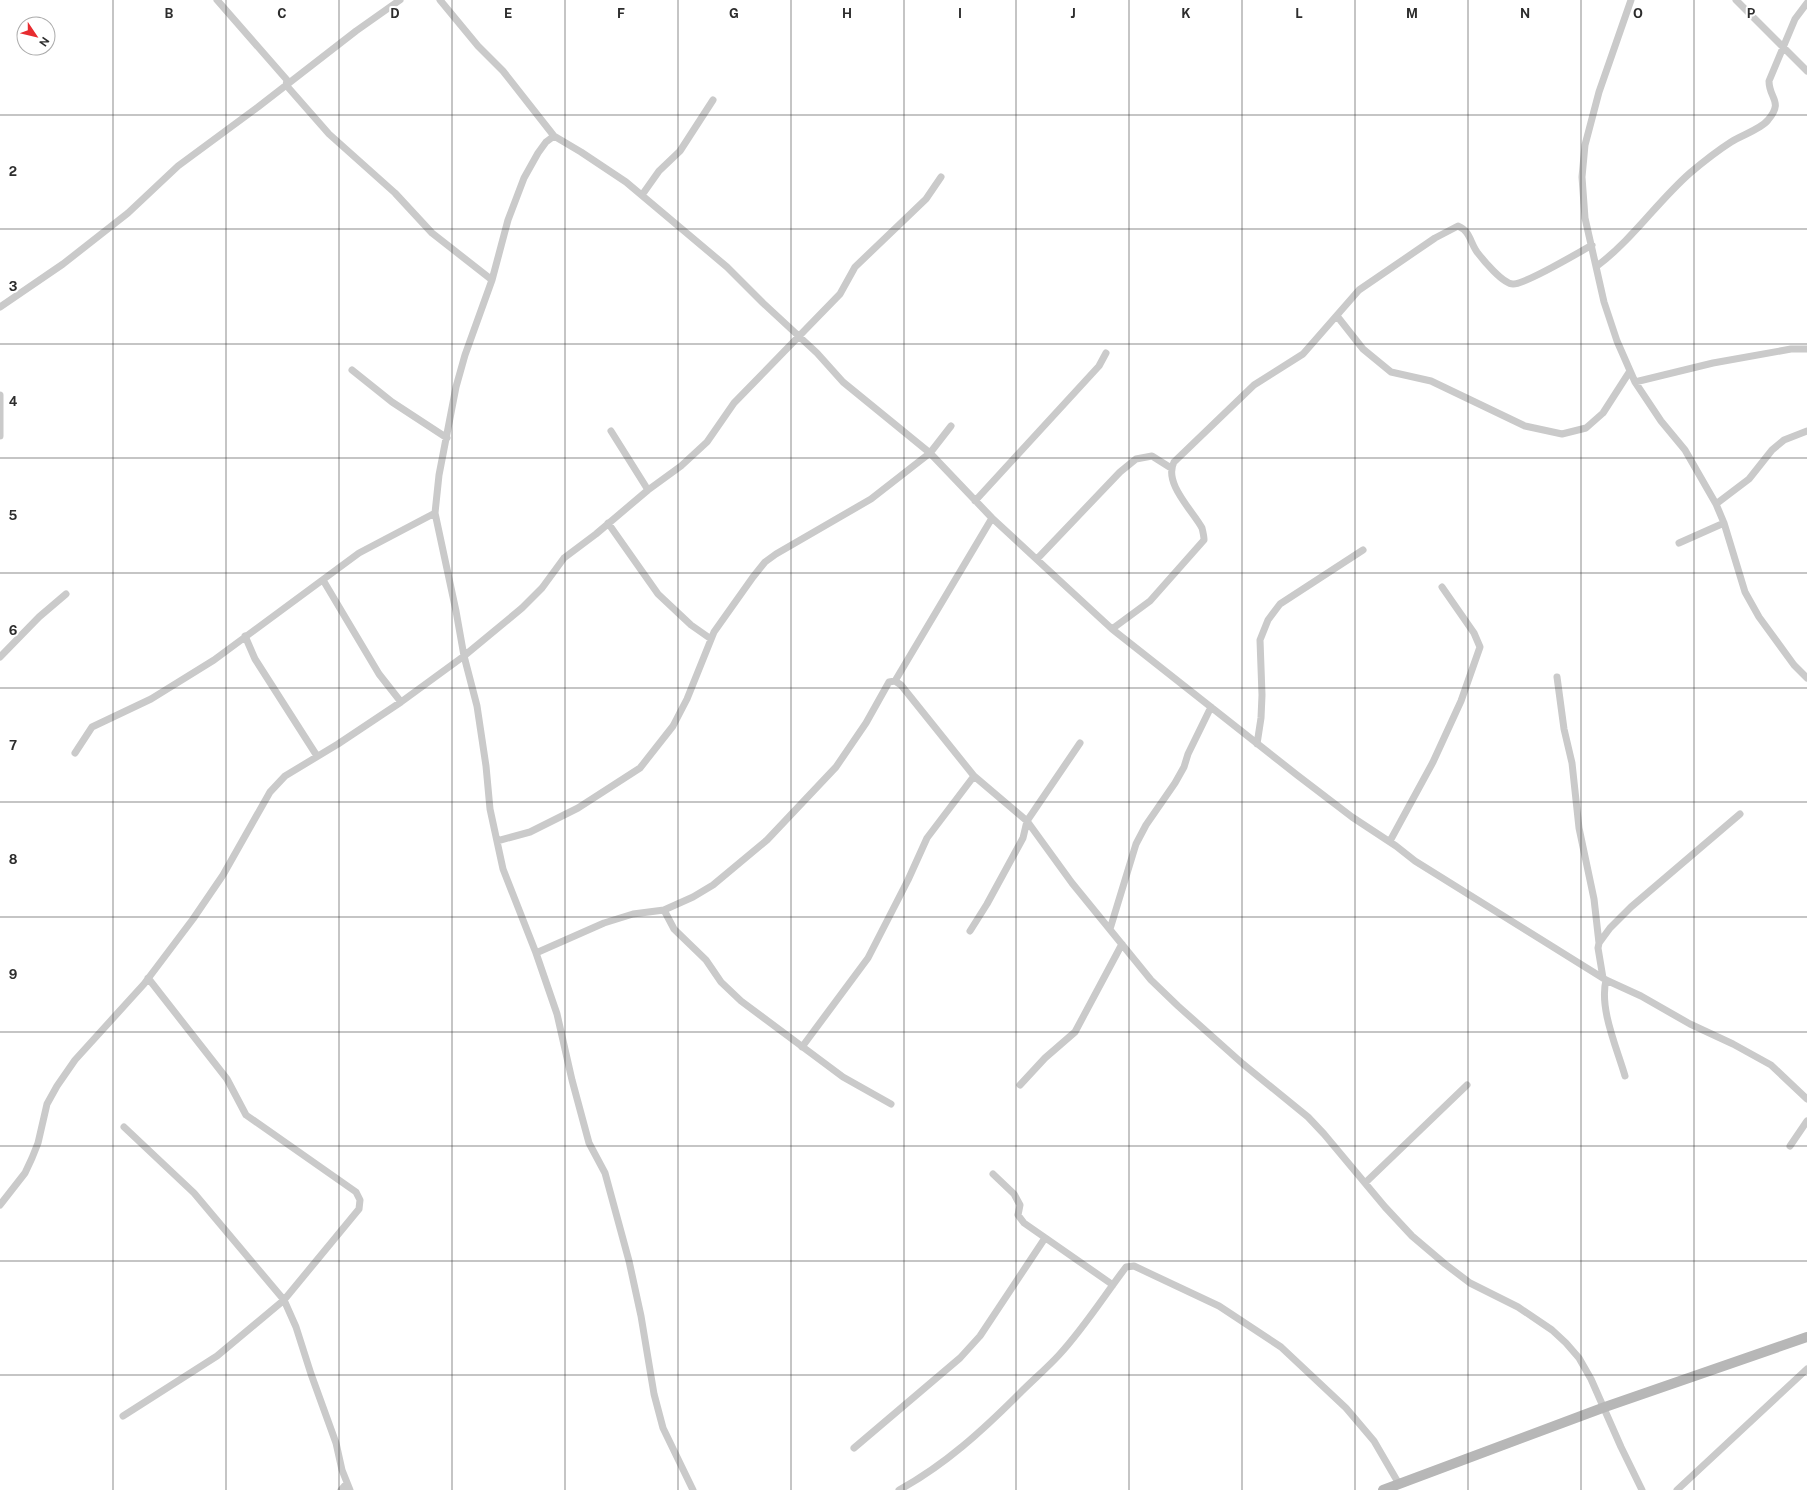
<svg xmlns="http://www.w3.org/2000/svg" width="1807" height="1490" viewBox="0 0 1807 1490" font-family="'Public Sans',sans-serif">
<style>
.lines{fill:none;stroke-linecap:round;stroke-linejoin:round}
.street{stroke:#cacaca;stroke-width:7}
.secondary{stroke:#b7b7b7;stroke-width:10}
.grid{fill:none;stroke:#2d2d2d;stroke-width:1;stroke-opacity:0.55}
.grid-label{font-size:13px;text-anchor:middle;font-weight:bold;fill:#2d2d2d;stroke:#fff;stroke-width:4;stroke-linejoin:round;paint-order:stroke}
</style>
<rect width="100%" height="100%" fill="#fff"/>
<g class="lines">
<path class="street" d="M217,0l70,80 -1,5 43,49 66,59 37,40 60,47
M440,0l38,46 25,25 51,65 27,16 45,30 101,85 36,36 54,50 26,29 87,71 62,65 120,111 185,146 55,42 44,29 19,15 191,119 35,16 49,28 43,20 38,21 36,34
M1631,0l-32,92 -14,53 -3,32 3,41 19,84 13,39 18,41 26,39 24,29 31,54 8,19 21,69 14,25 35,48 13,13
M1736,0l71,71
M554,136l-8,6 -8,11 -14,25 -16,42 -16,60 -27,75 -9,32 -17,88 -4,38 21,98 8,45 13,50 9,60 4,43 13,60 33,84 21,61 15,66 17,63 16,30 24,88 12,55 13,78 9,34 30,62
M642,195l17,-24 21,-20 33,-51
M1597,266c36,-27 60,-64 93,-93 13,-11 27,-22 41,-31 11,-7 30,-13 37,-22 16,-19 1,-21 1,-39l26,-62 12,-16
M0,307l63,-43 65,-51 50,-47 80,-59 98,-76 44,-31
M1337,316l26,33 28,23 40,9 94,45 37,8 24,-6 17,-15 27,-42
M352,370l40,32 55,36
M1635,382l78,-19 78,-14h16
M0,395v41
M611,431l37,59
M975,501l124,-135 7,-13
M1716,504l33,-25 23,-29 12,-10 23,-9
M608,523l50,71 33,31 20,14
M1679,543l45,-20
M1037,559l83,-87 16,-13 16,-3 19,12
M323,580l56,94 22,28
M1112,629l38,-28 54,-61c0,-3 -1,-8 -2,-12 -9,-17 -39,-45 -28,-66l80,-77 49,-31 56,-64 76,-52 23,-12c12,5 12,16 19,26 6,8 26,32 36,32 10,1 67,-32 79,-39
M245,636l10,23 62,97
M0,657l39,-40 27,-23
M1557,677l7,52 8,34 7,65 15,71 5,44
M895,681l97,-163
M1257,744l4,-26 1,-23 -2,-55 8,-20 12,-16 83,-54
M75,753l17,-26 59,-28 63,-39 145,-107 76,-40
M497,841l33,-9 48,-24 62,-40 33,-42 14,-27 27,-67 39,-55 12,-15 11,-8 95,-55 59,-46 21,-27
M1390,841l43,-79 28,-61 19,-54 -6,-14 -32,-46
M664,910l10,19 32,31 15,22 20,19 102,76 48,27
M1110,929l26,-85 10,-19 29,-42 9,-16 4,-13 23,-47
M970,931l17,-27 36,-66 4,-17 53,-78
M536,953l68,-30 29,-9 31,-4 29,-13 20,-12 54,-45 69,-73 30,-44 23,-41 6,-1 6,4 73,91 53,45 45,62 79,97 27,26 65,58 65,53 16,17 61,73 27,29 33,28 25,19 48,24 34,23 14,13 13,15 12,21 30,68 21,43
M1603,978l-5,-30 1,-5 11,-15 21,-21 109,-93
M1606,980c-7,29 11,68 19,96
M802,1047l66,-89 40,-78 19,-42 47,-62
M1020,1085l25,-27 30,-26 47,-88
M124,1127l70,66 90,107 12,27 15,47 25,69 6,27 8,20
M1790,1146l17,-25
M993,1174l21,20 6,11 -2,10 6,8 89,62
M1365,1183l102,-98
M0,1205l25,-32 7,-15 6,-15 9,-39 10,-18 18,-26 69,-76 49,-65 30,-44 47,-83 15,-16 53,-32 63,-42 63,-46 58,-48 20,-20 22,-30 32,-24 52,-44 33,-24 26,-24 27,-39 106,-109 15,-27 71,-68 15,-22
M123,1416l94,-60 67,-56 75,-91 1,-9 -4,-8 -110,-77 -19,-36 -79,-101
M854,1448l106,-90 20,-22 65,-98
M341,1490l6,-7
M899,1490c46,-25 84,-60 121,-97 13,-13 27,-25 39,-38 25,-27 45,-59 67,-88l8,-1 85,40 62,41 65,61 28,33 25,43
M1677,1490l130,-121"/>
<path class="secondary" d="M1383,1490l222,-83 202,-70"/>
</g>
<path class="grid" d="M113,0v1490M226,0v1490M339,0v1490M452,0v1490M565,0v1490M678,0v1490M791,0v1490M904,0v1490M1016,0v1490M1129,0v1490M1242,0v1490M1355,0v1490M1468,0v1490M1581,0v1490M1694,0v1490M0,115h1807M0,229h1807M0,344h1807M0,458h1807M0,573h1807M0,688h1807M0,802h1807M0,917h1807M0,1032h1807M0,1146h1807M0,1261h1807M0,1375h1807"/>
<g class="grid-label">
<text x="169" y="18">B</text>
<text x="282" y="18">C</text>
<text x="395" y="18">D</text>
<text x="508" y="18">E</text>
<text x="621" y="18">F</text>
<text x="734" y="18">G</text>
<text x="847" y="18">H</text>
<text x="960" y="18">I</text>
<text x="1073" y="18">J</text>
<text x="1186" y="18">K</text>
<text x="1299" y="18">L</text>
<text x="1412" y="18">M</text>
<text x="1525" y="18">N</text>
<text x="1638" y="18">O</text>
<text x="1751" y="18">P</text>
<text x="13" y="176">2</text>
<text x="13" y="291">3</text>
<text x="13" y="406">4</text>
<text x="13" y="520">5</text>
<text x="13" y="635">6</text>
<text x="13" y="750">7</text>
<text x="13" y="864">8</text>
<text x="13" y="979">9</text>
</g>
<g transform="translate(36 36) rotate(125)"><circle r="19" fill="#ffffff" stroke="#ababab"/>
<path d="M0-3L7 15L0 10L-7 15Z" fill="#e72c30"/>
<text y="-6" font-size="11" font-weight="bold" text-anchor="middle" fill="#2d2d2d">N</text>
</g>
</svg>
